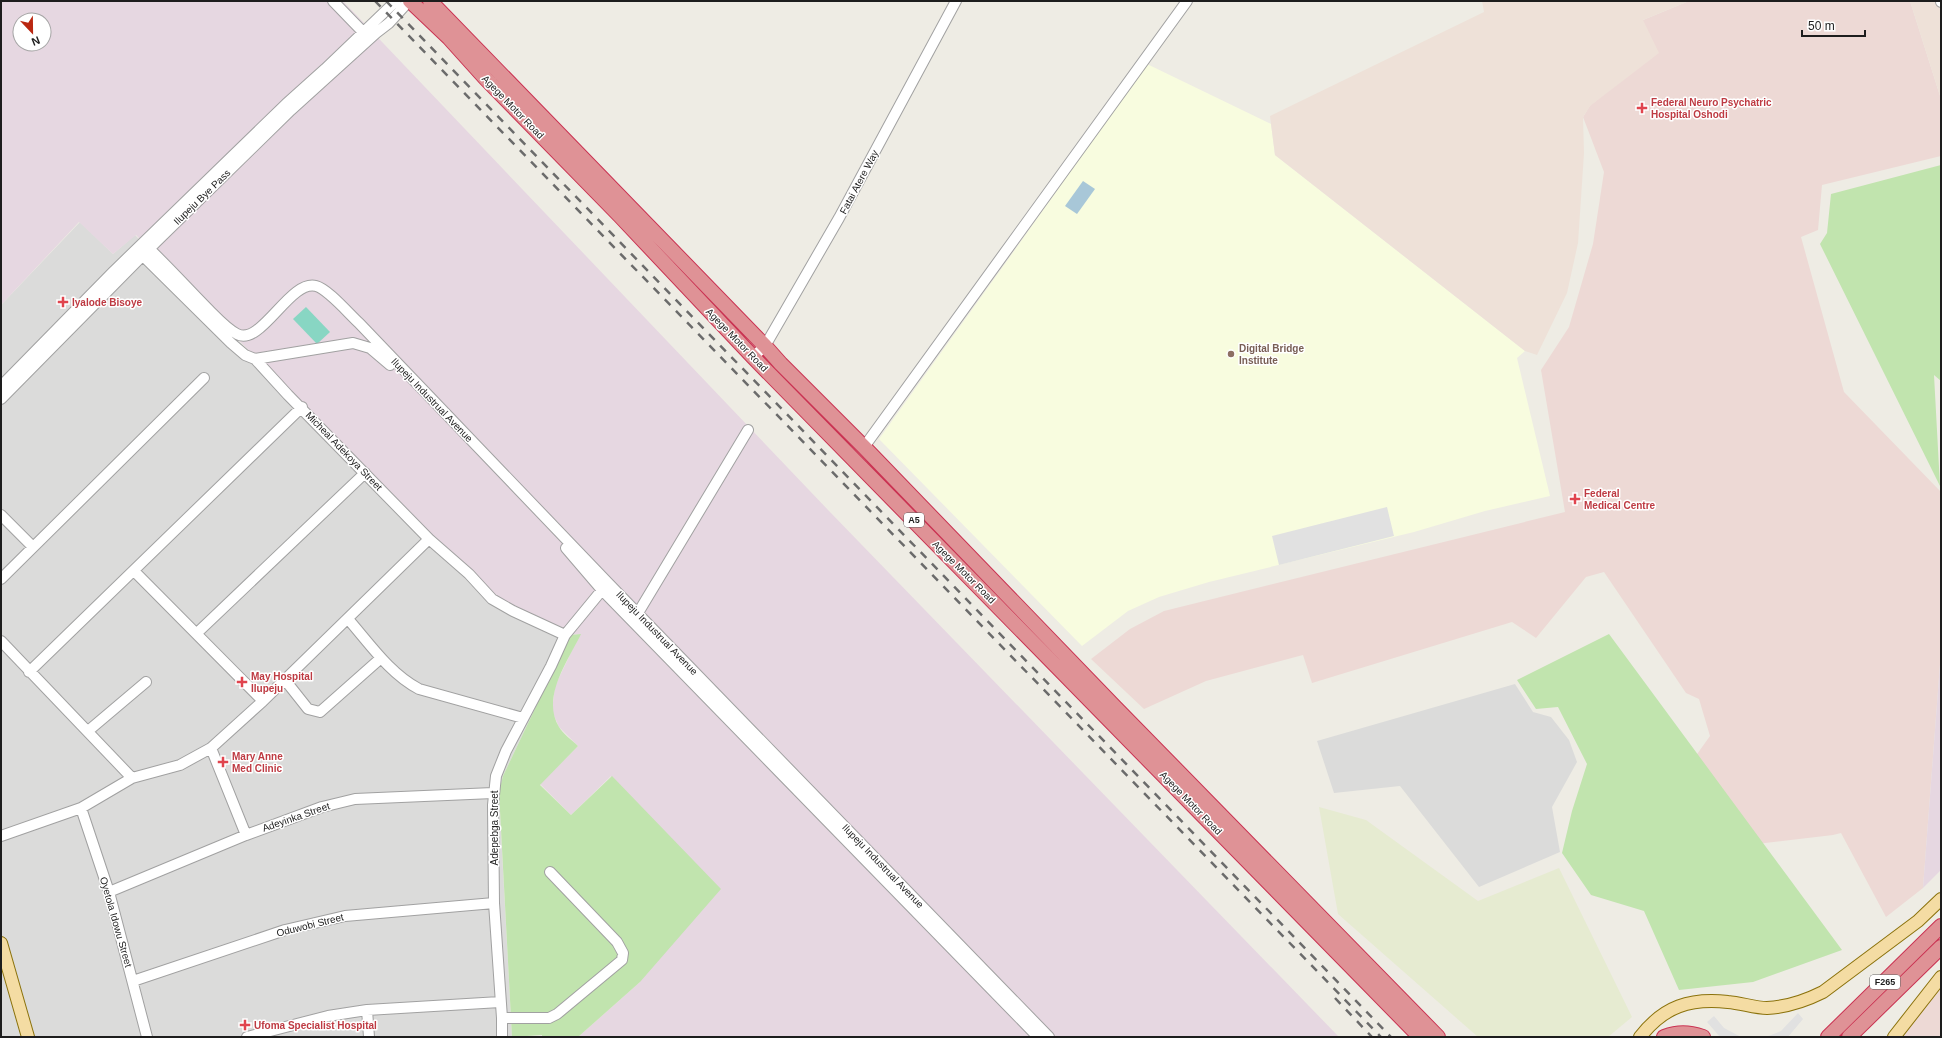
<svg xmlns="http://www.w3.org/2000/svg" width="1942" height="1038" viewBox="0 0 1942 1038" font-family="Helvetica,sans-serif">
<style>
.residential{fill:#dbdbda}
.commercial{fill:#edd9d5}
.industrial{fill:#e6d7e1;fill-rule:evenodd}
.education{fill:#f8fcdf}
.military{fill:#eee1d8}
.farmland{fill:#e6ebd1}
.grass{fill:#c1e4ae}
.pitch{fill:#88d6c3}
.parking{fill:#e1e1e1}
.water{fill:#a8c7d8}
.lines{fill:none;stroke-linecap:round;stroke-linejoin:round}
.minor-casing{stroke:#a1a1a1;stroke-width:12}
.major-casing{stroke:#8b720c;stroke-width:14}
.highway-casing{stroke:#ca3252;stroke-width:16}
.minor{stroke:#fff;stroke-width:10}
.major{stroke:#f4dca3;stroke-width:12}
.highway{stroke:#df9296;stroke-width:14}
.rail{stroke:#6b6b6b;stroke-width:2.5;stroke-dasharray:8 8;stroke-linecap:butt}
.health-dot{fill:#e0444e;stroke:#fff;stroke-width:1.5}
.education-dot{fill:#8d6e63;stroke:#fff;stroke-width:1.5}
.labels{text-anchor:middle;dominant-baseline:central;stroke-width:3;stroke-linejoin:round;paint-order:stroke}
.shield{fill:#fff;stroke:#616161;stroke-width:1}
.shield-label{font-size:9px;font-weight:bold;fill:#1d1d1d}
.health-label{font-size:10px;font-weight:bold;fill:#be3a42;stroke:#fff;text-anchor:start}
.street-label{font-size:10px;fill:#1d1d1d;stroke:#fff}
.education-label{font-size:10px;font-weight:bold;fill:#785e54;stroke:#fff;text-anchor:start}
</style>
<rect width="100%" height="100%" fill="#eeece4"/>
<path class="residential" d="M80,222l33,32 22,-19 339,346 85,45 11,9 -67,141 -3,39 12,222h-511v-732z
M1515,684l18,28 18,5 18,23 8,22 -25,45 8,45 -81,35 -79,-101 -66,7 -17,-52z"/>
<path class="commercial" d="M1689,1h221l31,98v57l-119,29 -4,45 -17,7 43,155 97,100v159l-18,237 -37,29 -45,-84 -8,2 -85,10 -53,-88 15,-21 -11,-37 -13,-6 -82,-121 -18,5 -50,61 -24,-16 -200,61 -9,-28 -97,26 -62,28 -53,-50 39,-30 34,-18 401,-99 -24,-142 28,-43 24,-83 11,-72 -21,-55 60,-97z
M1941,981v56h-48z"/>
<path class="industrial" d="M1,1h342l486,510 510,526h-761l62,-55 -29,-206 -40,39 -31,-31 38,-38 -19,-19 -7,-16 3,-25 25,-52 -10,1 -11,-9 -70,-30 -353,-361 -23,19 -34,-32 -78,83zM20,20h24v24h-24z
M1941,651v219l-18,18z"/>
<path class="education" d="M1147,64l124,60 4,31 250,196 -8,7 33,138 -65,15 -71,21 -205,50 -50,15 -31,14 -46,35 -203,-207 128,-178z"/>
<path class="military" d="M1482,1h207l-46,19 16,33 -69,53 -7,11 1,36 -6,90 -11,50 -30,62 -12,-4 -250,-196 -5,-39 214,-104z
M1910,1h31v98z"/>
<path class="farmland" d="M1319,807l47,13 112,81 81,-33 73,149 -24,20h-130l-140,-123z"/>
<path class="grass" d="M1941,165v216l-7,-6 6,111 -120,-242 7,-11 4,-39z
M581,634c-13,27 -40,63 -22,93 4,7 13,13 19,19l-38,39 31,30 41,-39 109,113 -81,93 -62,55h-36v-2l-30,2 -13,-245 4,-16 67,-141z
M1609,634l233,316 -89,32 -74,8 -35,-79 -53,-16 -29,-42 10,-42 15,-47 -29,-57 -22,2 -19,-29z"/>
<path class="pitch" d="M306,307l24,25 -13,12 -24,-25z"/>
<path class="parking" d="M1387,507l7,29 -115,29 -7,-29z
M1798,1013l5,6 -15,18h-22l15,-6z
M1714,1016l10,12 17,9h-21l-13,-15z"/>
<path class="water" d="M1083,181l12,8 -18,25 -12,-8z"/>
<g class="lines">
<g class="minor-casing">
<path id="minor" d="M333,1l30,31
M1941,1v1
M143,243c23,21 44,45 66,67 8,8 18,19 28,24 24,13 53,-55 79,-48 12,3 33,28 43,37l250,261 440,453
M137,250l94,93 14,12 10,4 33,36 141,144 40,35 23,25 21,12 52,24
M753,357l12,-11 74,-128 117,-217
M255,359l98,-16 17,5 20,17
M1,386l113,-115 172,-167 39,-35 71,-68
M1,399l155,-157 135,-132 85,-77 13,-10 20,-22
M864,447l323,-446
M1,515l32,32
M566,548l36,42 436,447
M134,571l129,130
M1,579l203,-201
M638,613l110,-183
M348,619c21,24 42,55 71,70l104,29
M197,633l168,-160
M1,641l131,137
M29,672l273,-265
M285,680l23,29 12,3 61,-54
M88,731l58,-49
M211,748l35,87
M81,808l28,84 38,145
M1,836l80,-28 51,-30 48,-13 31,-17 52,-47 166,-162
M109,892l137,-57 76,-28 33,-8 138,-6
M133,981l152,-51 60,-14 149,-13
M367,1010l2,27
M502,1018h47l8,-4 65,-54 1,-7 -6,-11 -67,-70
M247,1037l81,-21 39,-6 133,-8
M502,1037v-19l-8,-115 -1,-98 3,-29 10,-25 45,-85 14,-31 37,-45"/>
</g>
<g class="major-casing">
<path id="major" d="M1,943l27,94
M1640,1037c24,-31 50,-39 88,-35 13,1 27,6 39,6 20,-1 38,-7 56,-16l95,-71 23,-22
M1894,1037l47,-60"/>
</g>
<g class="highway-casing">
<path id="highway" d="M410,1l39,37 36,40 135,138 133,141 667,680
M430,1l335,345 16,18 83,83 251,260 323,330
M1664,1037c14,-5 24,-5 39,0
M1828,1037l113,-111
M1849,1037l92,-90"/>
</g>
<use href="#minor" class="minor"/>
<use href="#major" class="major"/>
<use href="#highway" class="highway"/>
<path class="rail" d="M375,1l1006,1036
M386,1l1005,1036
M1335,998l37,39"/>
</g>
<g class="health-dot">
<path d="M1640 102h4v4h4v4h-4v4h-4v-4h-4v-4h4z"/>
<path d="M61 296h4v4h4v4h-4v4h-4v-4h-4v-4h4z"/>
<path d="M1573 493h4v4h4v4h-4v4h-4v-4h-4v-4h4z"/>
<path d="M240 676h4v4h4v4h-4v4h-4v-4h-4v-4h4z"/>
<path d="M221 756h4v4h4v4h-4v4h-4v-4h-4v-4h4z"/>
<path d="M243 1019h4v4h4v4h-4v4h-4v-4h-4v-4h4z"/>
</g>
<circle class="education-dot" cx="1231" cy="354" r="4"/>
<g class="labels">
<g class="shield">
<rect x="904" y="513" width="20" height="14" rx="3"/>
<rect x="1870" y="975" width="30" height="14" rx="3"/>
</g>
<g class="shield-label">
<text x="914" y="520">A5</text>
<text x="1885" y="982">F265</text>
</g>
<g class="health-label">
<text x="1651" y="102">Federal Neuro Psychatric<tspan x="1651" dy="12">Hospital Oshodi</tspan></text>
<text x="72" y="302">Iyalode Bisoye</text>
<text x="1584" y="493">Federal<tspan x="1584" dy="12">Medical Centre</tspan></text>
<text x="251" y="676">May Hospital<tspan x="251" dy="12">Ilupeju</tspan></text>
<text x="232" y="756">Mary Anne<tspan x="232" dy="12">Med Clinic</tspan></text>
<text x="254" y="1025">Ufoma Specialist Hospital</text>
</g>
<g class="street-label">
<text transform="translate(513 107) rotate(46)">Agege Motor Road</text>
<text transform="translate(859 182) rotate(-62)">Fatai Atere Way</text>
<text transform="translate(202 197) rotate(-44)">Ilupeju Bye Pass</text>
<text transform="translate(737 340) rotate(46)">Agege Motor Road</text>
<text transform="translate(432 400) rotate(46)">Ilupeju Industrual Avenue</text>
<text transform="translate(344 451) rotate(46)">Micheal Adekoya Street</text>
<text transform="translate(964 572) rotate(45)">Agege Motor Road</text>
<text transform="translate(657 633) rotate(46)">Ilupeju Industrual Avenue</text>
<text transform="translate(1191 803) rotate(46)">Agege Motor Road</text>
<text transform="translate(296 817) rotate(-19)">Adeyinka Street</text>
<text transform="translate(494 828) rotate(-90)">Adepebga Street</text>
<text transform="translate(883 866) rotate(46)">Ilupeju Industrual Avenue</text>
<text transform="translate(116 922) rotate(74)">Oyetola Idowu Street</text>
<text transform="translate(310 925) rotate(-14)">Oduwobi Street</text>
</g>
<g class="education-label">
<text x="1239" y="348">Digital Bridge<tspan x="1239" dy="12">Institute</tspan></text>
</g>
</g>
<rect width="1942" height="1038" fill="none" stroke="#1d1d1d" stroke-width="4"/>
<g transform="translate(32 32) rotate(158)"><circle r="19" fill="#ffffff" stroke="#a5a5a5"/>
<path d="M0-3L7 15L0 10L-7 15Z" fill="#ba2711"/>
<text y="-6" font-size="11" font-weight="bold" text-anchor="middle" fill="#1d1d1d">N</text>
</g>
<path d="M1802 30v6h63v-6" fill="none" stroke="#1d1d1d" stroke-width="2"/>
<text x="1808" y="30" font-size="12" fill="#1d1d1d" stroke="#ffffff" stroke-width="3" paint-order="stroke">50 m</text>
</svg>
